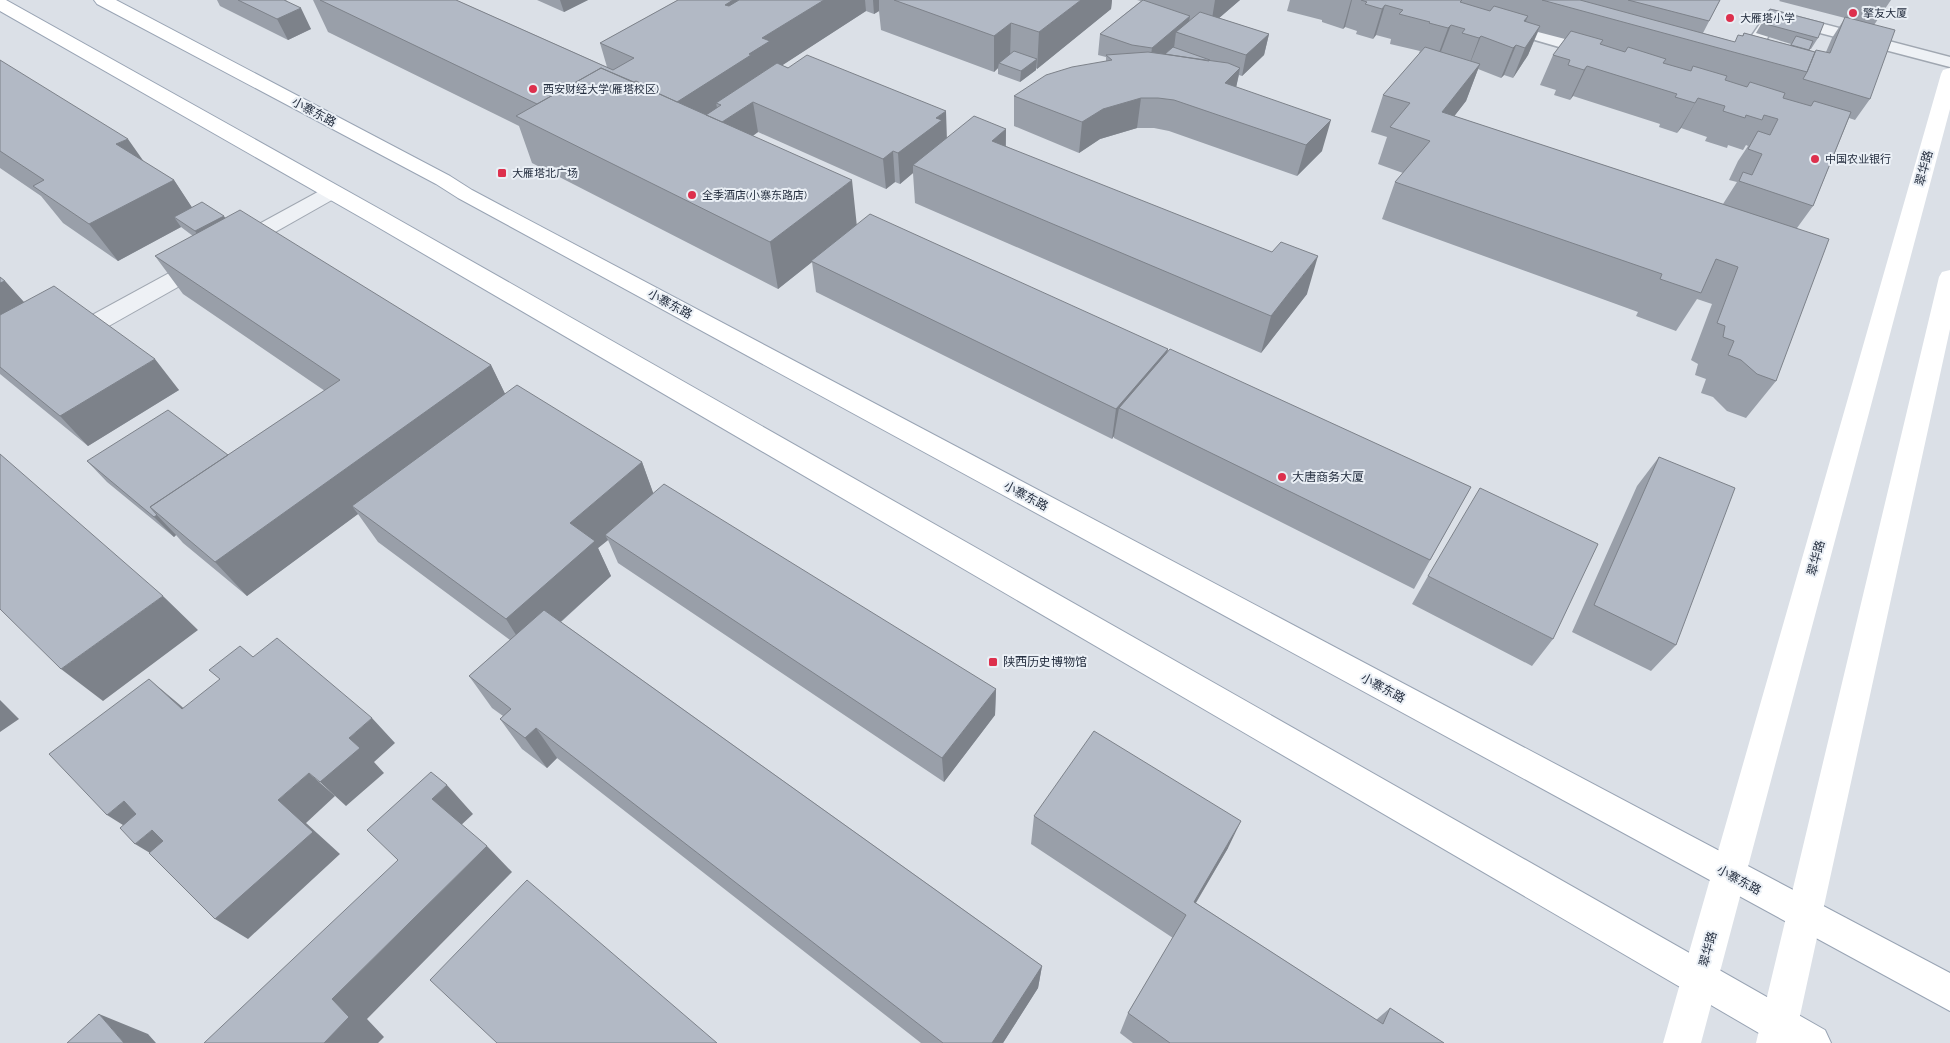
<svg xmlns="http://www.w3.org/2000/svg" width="1950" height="1043" viewBox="0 0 1950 1043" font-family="Raleway,'Noto Sans SC',sans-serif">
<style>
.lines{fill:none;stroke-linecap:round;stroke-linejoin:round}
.lane-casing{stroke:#a0a7b1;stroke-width:3}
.street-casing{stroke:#a0a7b1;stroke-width:2}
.primary-casing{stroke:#99a4b4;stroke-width:2}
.lane{fill:#eef1f5;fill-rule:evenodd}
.street{fill:#eef1f5;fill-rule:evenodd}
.secondary{fill:#fff;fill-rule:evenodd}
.primary{fill:#fff;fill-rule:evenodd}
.wall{fill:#999fa9;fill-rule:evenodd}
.shaded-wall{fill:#7d828a}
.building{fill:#b2b9c5;stroke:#7d828a}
.poi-dot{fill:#dd304d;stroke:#eaeff5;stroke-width:2}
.labels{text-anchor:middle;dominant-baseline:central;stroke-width:4;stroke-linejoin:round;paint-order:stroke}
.far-poi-label{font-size:11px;fill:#242e3f;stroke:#eaeff5;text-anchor:start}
.street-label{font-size:12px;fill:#242e3f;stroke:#eaeff5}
.poi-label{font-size:12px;fill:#242e3f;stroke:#eaeff5;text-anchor:start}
</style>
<rect width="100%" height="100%" fill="#dbe0e7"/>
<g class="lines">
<g class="lane-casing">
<path id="lane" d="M1774,11l176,46v10l-172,-45 -32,48 -6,1 -6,-1 -3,-4 37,-54z
M1503,20l100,29 3,4 -3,4 -6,1 -100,-29 -2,-4 2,-4z"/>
</g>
<g class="street-casing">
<path id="street" d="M332,186l7,2 3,4 -3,4 -262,148 -8,2 -8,-2 -4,-6 4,-6 264,-144z"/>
</g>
<g class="primary-casing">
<path id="primary" d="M0,0h6l379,212 1440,818 6,13h-55l-1407,-821 -369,-211z
M94,0h22l334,176 22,14 1478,783v38l-1492,-813 -22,-14 -339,-180z"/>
</g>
<use href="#lane" class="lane"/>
<use href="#street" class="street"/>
<path class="secondary" d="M1950,68v41l-249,934h-38l278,-969 2,-4z
M1950,270v59l-156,714h-38l183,-766 3,-5z"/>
<use href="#primary" class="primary"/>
</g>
<path class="wall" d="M217,0h69l25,29 -23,11 -68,-34z
M313,0h143l151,67 -7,-24 78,-43h434l-1,9 -74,60 -1,-1v2l-16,12 -22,-8v-6l-4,4 -113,-42 -2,-19 -5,3 -8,-3 -84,54 165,73 59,-9v17l301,148 -46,59 -346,-150 -2,-30 -13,11 -5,-2 -9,7 -128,-57 -5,4 104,89 311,124 -1,3 304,135 -57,102 -300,-151v-2l-2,3 -296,-147 -4,-30 -34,27 -246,-126 -13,-37 -191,-94z
M537,0h51l-24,12z
M1137,0h103l-21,18 50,16 -5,21 -22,21 -3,-1 -3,12 86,64 -25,25 -128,-45 -15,-3h-17l-37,11 -21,14 -65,-27v-30l92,-35v-4l-8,-2 2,-21 41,-33z
M1290,0h430l-17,33 32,9 7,-6 2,-3 46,12 1,-1 -35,-11 14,-24 48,29 -7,11h-2v1l6,2h11l6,-14 13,-20 -66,-17 1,-1h111l-17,25 -4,74 -15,21 -6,-2 -36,88 -16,22 -21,153 -30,37 -19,-7 -14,-14 -12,-4 5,-14 -11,-4 3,-11 -7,-4 21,-56 -15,-5 -21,32 -40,-15 2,-4 -256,-93 13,-37 8,-9 -25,-9 9,-27 -16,-5 12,-37 37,-42h-1l1,-2 -30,-7 1,-5 -15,-4 -3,4 -17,-5 1,-3 -12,-4 -2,2 -21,-7v-2l-35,-9zM1538,32l27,7 -12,16 -13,30 16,5 -2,5 16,5 3,-4 87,28 -1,3 18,6 4,-5 26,9 -2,4 22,7 1,-3 15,5 3,-5 2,1 -10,15 -9,19 8,2 -14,22 -269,-88 12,-15 12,-32 23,9 3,-3 9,3 15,-23z
M0,60l144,102 30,18 18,28 33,10 266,147 14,29 137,68 11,31 343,196 -1,26 -51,67 -326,-219 -10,-23 -10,8 13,28 -50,46 481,344 -4,22 -35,55h-82l-364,-285 -10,10 -25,-19 -22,-30 3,-3 -11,-8 -23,-32 41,-36 -132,-98 -20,-28 -111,82 -64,-53 -7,-8 -2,2 -67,-55 -20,-21 141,-6 97,-64 -142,-97 -28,-38 38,-20 -12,-9 -63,34 -55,-38 -22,-27 -41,-28z
M0,277l5,4 19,21 155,88 -91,56 -88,-72z
M1659,457l17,188 -25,26 -79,-39 65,-146z
M1428,576l125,63 -21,27 -120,-62z
M1034,816l194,32 -32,55 180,117 14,-12 54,35h-311l-13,-10 8,-20 45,-75 -142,-94z"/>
<path class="shaded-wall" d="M560,0h28l-24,12z
M733,0h43l-44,41 -7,-36z
M824,0h41l1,11 -145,94 -5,-2 3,14 -13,8 -33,-21 76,-50 13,-16z
M873,0h6v11l-5,3z
M1081,0h31l-1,9 -74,60 2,-37z
M1215,0h25l-29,25z
M1351,0h1l-7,27 -2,2z
M1385,5l-9,30 -3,4 9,-30z
M301,8l10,21 -23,11 -11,-21z
M1190,16l-3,20 -11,-4 -2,16 -25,21 3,-21z
M1528,16l-24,59 -3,3 23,-57z
M1011,23l-1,36 -11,4 -1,5 -4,4v-36z
M1451,25l-11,29 -3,4 11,-30z
M1540,26l-12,29 -15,23 12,-30z
M1269,34l-5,21 -22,21 4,-21z
M1481,36l-12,30 -1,2 11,-30z
M1037,59l-1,11 -16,12 1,-11z
M1480,64l-14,37 -37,48 13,-37z
M1587,66l-14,30 -3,4 14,-30z
M1240,68l-6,30 -9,-15z
M1141,98l-4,30 -37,11 -21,14 3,-31 21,-13z
M1698,98l-17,30 -4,5z
M753,102l5,30 -39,27 -6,-31z
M946,111l1,30 -34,24v8l-13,11 -2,-31 38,-35z
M1331,120l-9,31 -25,25 9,-31z
M1006,129l-1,37 -13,-25z
M128,139l26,37 -38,-32z
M893,151l2,31 -9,7 -3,-30z
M174,180l25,38 -25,-1 7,10 -63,34 -29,-37z
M852,180l5,47 -46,34 1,1 -34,27 -8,-47z
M224,216l7,11 -28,16 -8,-12z
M1318,256l-11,38 -46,59 10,-37z
M5,281l33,37 -38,21v-56z
M1168,349l-6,30 -43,29 -5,28 -2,3 4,-30z
M155,359l24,31 -91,56 -28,-30z
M491,365l18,37 -157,104 6,8 -111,82 -32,-34z
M642,462l13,36 -50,37 3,5 -10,8 13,28 -84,76 -21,-33 64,-96z
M157,515l19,20 -2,2 -20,-20z
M163,596l35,34 -95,71 -42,-32z
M149,679l31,26 32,29 -30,-25z
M996,689l-1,26 -51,67 -2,-24z
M0,700l19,19 -19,13z
M372,718l23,25 -21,19 10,11 -38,33 -26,-24 29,-44z
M536,728l21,30 -10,10 -22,-30z
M309,773l26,23 -29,27 34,31 -92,85 -33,-20 63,-119z
M447,785l26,29 -14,13 -27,-28z
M124,801l34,23 -16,13 -35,-22z
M1241,821l-13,27 -46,78 12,-24z
M152,830l34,22 -16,13 -35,-21z
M487,846l25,26 -145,147 17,18 -6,6h-54l8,-44z
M1042,966l-4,22 -35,55h-11z
M99,1014l49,20 8,9h-32z"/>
<path class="building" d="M238,0h46l17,8 -24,11z
M320,0h136l157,70 21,-12 -34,-15 78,-43h55l-8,5 4,1 10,-6h85l-62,38 8,3 -21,13 2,1 -74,47 -28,-13 2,-1 -15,-7 -2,1 -33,-14 -64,36z
M894,0h187l-42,32 -28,-9 -17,13z
M1143,0l47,16 -38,32 -20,-3 -32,-11z
M1361,0h101l-2,2 30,9 4,-5 34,10 -4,5 16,5 -15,22 -9,-3 -3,3 -32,-12 -2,2 -17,-5 3,-4 -14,-4 -3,3 -19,-5 1,-1 -31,-8 4,-4 -18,-5 -3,4 -17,-5 2,-2z
M1542,0h38l155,42 3,-7 5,1 1,-3 71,19 -8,20z
M1628,0h92l-11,21z
M1770,9l54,14 -6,15 -56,-15z
M1200,12l69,22 -23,21 -70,-23z
M1845,17l50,13 -25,69 -67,-20 4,-7 9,-22 14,3z
M1571,31l32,9 -3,4 25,8 3,-5 38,12 -3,4 28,8 2,-5 34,10 -2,4 22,7 3,-5 35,11 -2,5 28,8 3,-5 37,11 -38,94 -74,-25 4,-9 9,3 10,-21 -14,-5 10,-18 12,4 8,-16 -14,-4 -2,5 -16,-5 -1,3 -22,-7 2,-5 -27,-8 -3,5 -20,-6 2,-3 -90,-28 -3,4 -16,-5 2,-5 -17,-5z
M1796,36l17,5 -4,9 -18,-5z
M1173,47l37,13 -1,1 -44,-7z
M1425,47l55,17 -38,48 387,127 -53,142 -19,-7 -16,-14 -13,-5 6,-14 -11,-4 2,-11 -8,-3 21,-56 -22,-8 -15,34 -41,-14 2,-5 -267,-92 35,-41 -40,-14 20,-24 -27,-8z
M1014,51l23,8 -16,12 -22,-8z
M1148,52l80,11 12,5 -15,15 106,37 -25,25 -132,-45 -16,-2h-17l-38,11 -21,13 -68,-26 32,-21 26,-8 40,-7 -6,-5z
M807,55l139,56 -10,7 6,2 -44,33 -5,-2 -10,8 -130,-57 -31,20 -16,-7 15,-10 -5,-2 61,-40 11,5z
M0,60l128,79 -12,5 58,36 -85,44 -56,-38 11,-6 -44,-29z
M601,68l251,112 -82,62 -254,-126z
M974,116l32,13 -14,12 280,111 9,-10 37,14 -47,60 -358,-151z
M202,202l22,14 -29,15 -21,-14z
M240,210l251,155 -276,197 -65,-55 190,-127 -185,-124z
M870,214l298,135 -52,60 -305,-148z
M0,277l5,4 -5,2z
M54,286l101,73 -95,57 -60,-49v-52z
M1170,349l301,138 -41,73 -311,-152z
M517,385l125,77 -72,61 25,18 -89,78 -154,-113z
M168,410l60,45 -78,52 7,8 -3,2 -67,-56z
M0,454l163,142 -102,73 -61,-60z
M1659,457l76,31 -59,157 -82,-40z
M664,484l332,205 -54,69 -337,-223z
M1480,488l118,56 -45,95 -125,-63z
M544,610l498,356 -50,77h-49l-407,-315 -11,10 -25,-19 11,-10 -42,-33z
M277,638l95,80 -23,20 11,10 -40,34 -11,-9 -31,27 35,32 -98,87 -66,-66 14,-12 -11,-11 -17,14 -15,-16 16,-14 -12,-13 -17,14 -58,-61 100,-75 33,30 38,-30 -11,-9 31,-24 13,11z
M1094,731l147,90 -47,81 189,122 7,-16 54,35h-274l-42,-30 58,-98 -152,-99z
M431,772l16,13 -15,14 55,47 -155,153 17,18 -25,26h-120l194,-183 -31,-30z
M527,880l190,163h-220l-67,-63z
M99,1014l25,29h-57z"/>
<g class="poi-dot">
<circle cx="1853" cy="13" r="5"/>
<circle cx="1730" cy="18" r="5"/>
<circle cx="533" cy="89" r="5"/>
<circle cx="1815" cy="159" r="5"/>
<rect x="497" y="168" width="10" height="10" rx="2.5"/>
<circle cx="692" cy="195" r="5"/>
<circle cx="1282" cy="477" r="5"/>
<rect x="988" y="657" width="10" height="10" rx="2.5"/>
</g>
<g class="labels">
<g class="far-poi-label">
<text x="1863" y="13">擎友大厦</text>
<text x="1740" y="18">大雁塔小学</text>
<text x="543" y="89">西安财经大学(雁塔校区)</text>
<text x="1825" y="159">中国农业银行</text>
<text x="512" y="173">大雁塔北广场</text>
<text x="702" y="195">全季酒店(小寨东路店)</text>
</g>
<g class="street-label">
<text transform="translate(314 112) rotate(28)">小寨东路</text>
<text transform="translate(1924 168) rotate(-75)">翠华路</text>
<text transform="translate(670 304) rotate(28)">小寨东路</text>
<text transform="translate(1026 496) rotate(28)">小寨东路</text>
<text transform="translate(1816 558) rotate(-75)">翠华路</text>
<text transform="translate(1383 688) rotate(28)">小寨东路</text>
<text transform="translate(1739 880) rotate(28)">小寨东路</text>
<text transform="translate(1708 949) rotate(-75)">翠华路</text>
</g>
<g class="poi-label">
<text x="1292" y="477">大唐商务大厦</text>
<text x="1003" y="662">陕西历史博物馆</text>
</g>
</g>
</svg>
